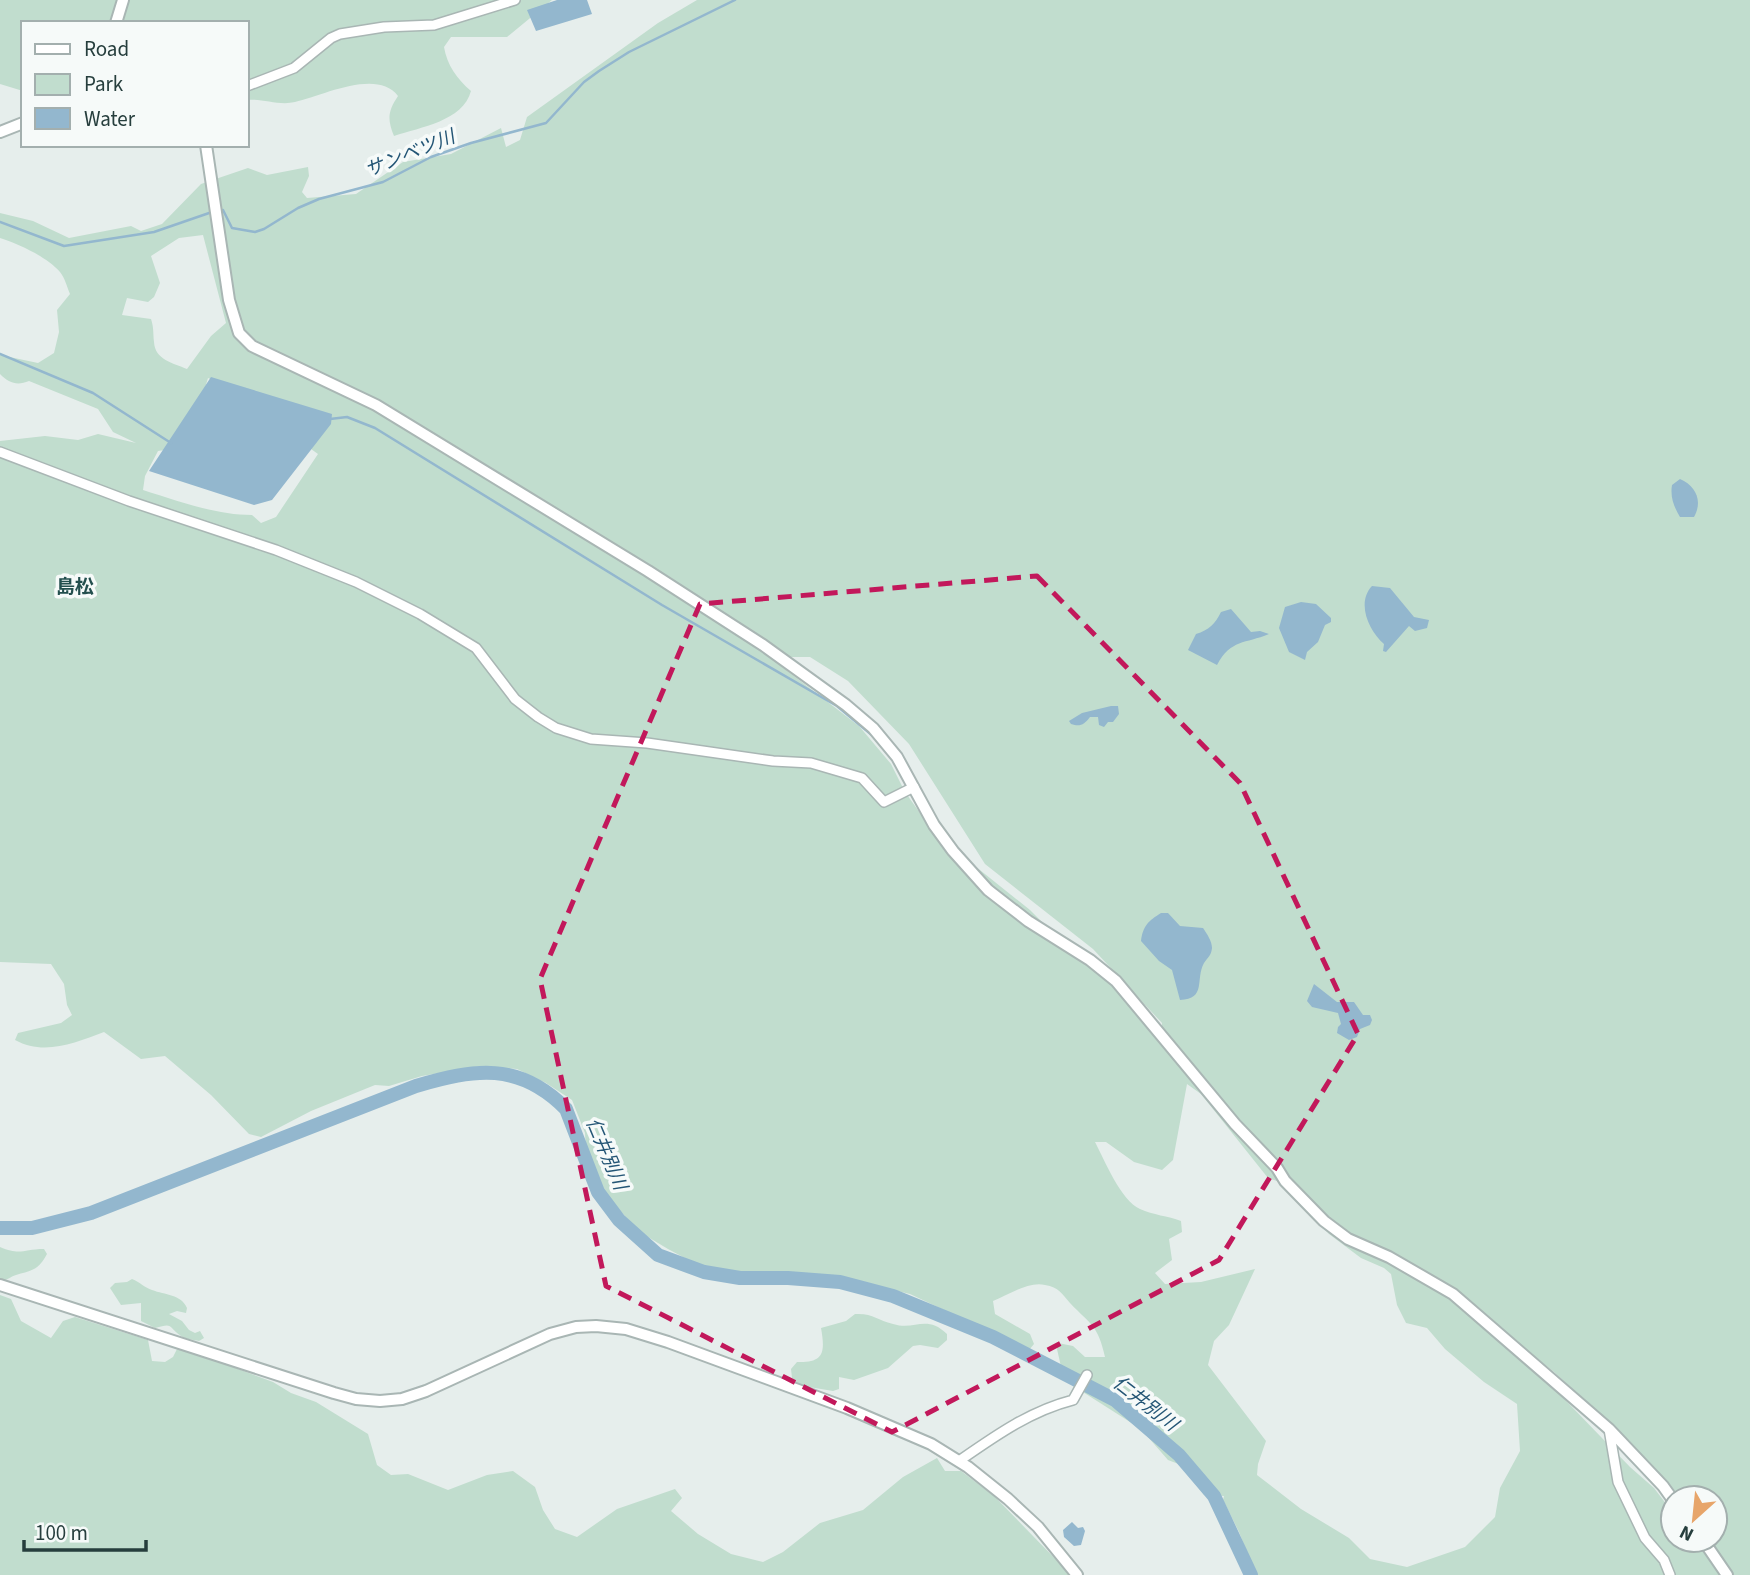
<svg xmlns="http://www.w3.org/2000/svg" width="1750" height="1575" viewBox="0 0 1750 1575" font-family="'Source Sans 3','Noto Sans JP',sans-serif">
<style>
.green{fill:#c1ddce;fill-rule:evenodd}
.water{fill:#93b7ce}
.lines{fill:none;stroke-linecap:round;stroke-linejoin:round}
.stream{stroke:#93b7ce;stroke-width:2.5}
.river{stroke:#93b7ce;stroke-width:14}
.minor-casing{stroke:#a9b6b4;stroke-width:12}
.tertiary-casing{stroke:#a9b6b4;stroke-width:14}
.minor{stroke:#fff;stroke-width:9}
.tertiary{stroke:#fff;stroke-width:10}
.marked{fill:none;stroke:#c2185b;stroke-width:5;stroke-dasharray:14 9;stroke-linejoin:round}
.labels{text-anchor:middle;dominant-baseline:central;stroke-width:7;stroke-linejoin:round;paint-order:stroke}
.water-label{font-size:19px;font-style:italic;fill:#245676;stroke:#f6faf9}
.neighbourhood-label{font-size:19px;font-weight:bold;fill:#234f4e;stroke:#f6faf9}
</style>
<rect width="100%" height="100%" fill="#e6eeec"/>
<path class="green" d="M0,0h552l-45,37h-56l-7,10c3,18 13,32 27,44 -8,30 -50,36 -77,45 -7,-17 -6,-25 4,-40 -21,-28 -76,0 -103,6 -16,4 -34,-4 -48,-2v-77h-224v68l-23,-7z
M697,0h1053v1575h-18l-23,-35h6v-42h-35l-60,-65 -66,-61 -48,-39 38,45 86,89 24,21 19,25v27h21l27,35h-45l-3,-4 -9,4h-408l-17,-43 -16,-32 1,-4 -20,-1 -23,-30 -13,-5 -27,-31 -77,-49 -7,-31 1,-6 15,3 12,11h20c-7,-32 -14,-32 -35,-54 -8,-9 -11,-16 -25,-18 -16,-4 -37,10 -52,16l2,13 35,20 4,10 -5,6 -119,-56 -50,-12 -42,-6 -31,6 -57,-8 -34,-10 -28,-15 -30,-18 -42,-48 -10,-32 -1,-18 -13,-33 -26,-17 -29,-14 -36,-3 -59,10 -33,10 -14,-1 -64,26 -50,26 -12,-3 -38,-39 -46,-39 -24,3 -37,-27c-29,11 -60,24 -89,8l3,-7 43,-10 11,-8 -5,-10 -3,-21 -13,-20 -51,-2v-521l45,-5 33,4 20,-6 38,9 -23,-11 -15,-23 -69,-28c-12,5 -20,2 -29,-7v-19l38,8 16,-10 5,-21 -2,-22 13,-16c-3,-7 -5,-16 -10,-22 -13,-15 -41,-28 -60,-34v-25l33,8 36,17 62,-12 10,5 21,-7 39,-40 47,-16 19,7 41,-8 1,9 -7,16 5,6 49,-4 47,-32 48,-8 50,-26 5,19 14,-7 7,-23 131,-94zM203,235l23,88 -15,13 -24,33c-14,-6 -32,-9 -33,-27 -1,-8 0,-14 -3,-23l-29,-4 5,-17 21,4 6,-5 6,-14 -9,-27 28,-18zM208,378l11,5 99,71 -42,63 -15,6 -9,-8c-36,0 -74,-14 -109,-25l2,-14 13,-25 13,-2 27,-38zM783,657h27l38,24 61,63 76,120 108,85 69,74v7l-52,-51 -37,-26 -43,-43 -95,-76 -30,-42 -14,-28 -32,-38 -82,-63zM1187,1084l14,10 67,84 9,3 52,53 32,24 23,10 7,6 6,31 9,18 21,5 18,21 39,33 33,22 3,47 -20,37 -5,29 -30,30 -58,20 -37,-8 -21,-21 -48,-29 -44,-34 1,-11 8,-23 -58,-76 6,-24 15,-16 26,-56 -54,13 -36,2 -10,-11 17,-13 -3,-21 13,-7 -1,-11c-13,-5 -28,-6 -41,-12 -19,-8 -36,-50 -45,-67h11l28,20 28,8 11,-10z
M0,1247c21,9 23,2 44,2l3,5c-9,17 -15,16 -31,21 -7,2 -8,6 -16,5z
M132,1279c8,3 13,9 20,11 13,5 29,4 35,18l-1,5 -9,-2 -8,3 13,7 7,9 6,3 5,-2 4,7 -5,3c-5,-1 -14,-2 -18,-5 -13,-9 -7,-14 -26,-8l-14,-7v-18l-20,2 -11,-17 5,-5 12,-1z
M0,1295l11,4 10,22 30,17 12,-17 12,-4 73,23 4,21 13,1 8,-5 4,-8 24,6 72,27 18,11 25,9 52,32 9,31 14,10 17,-1 40,16 39,-15 26,-4 22,16 8,23 12,19 22,8 40,-28 58,-20 7,9 -11,13 27,23 33,20 32,8 20,-10 37,-29 43,-13 40,-33 34,-19 8,13h16l33,25 77,79h-1071z
M855,1314c18,-1 22,6 38,10 22,7 33,-10 54,10v6l-9,8 -18,-3 -7,1 -25,22 -34,12 -15,-3v12l-6,2 -24,-4 -13,-4 -4,-5 -1,-9 6,-7c28,1 28,-11 24,-34l25,-7z"/>
<path class="water" d="M557,0h30l5,14 -56,17 -9,-21z
M211,377l121,37 -1,10 -59,76 -18,5 -105,-34z
M1680,479c16,7 23,22 14,38h-14c-6,-10 -10,-20 -8,-32z
M1372,586l18,2 24,29 15,3 -2,8 -12,3 -6,-5 -23,26 -3,-1 1,-7c-15,-13 -28,-41 -12,-58z
M1301,602l15,2 15,14v4l-6,3 -7,17 -11,10 -2,8 -16,-8 -10,-24 6,-21z
M1231,609l20,23 9,-1 9,3c-24,10 -38,5 -52,31l-29,-15 8,-16c13,-4 19,-10 25,-22z
M1111,706h7l1,8 -6,8h-5l-4,5 -5,-2 -1,-8h-8c-6,8 -10,10 -19,7l-2,-3 13,-8z
M1161,913h7l12,13 23,2c4,6 9,13 9,20 -1,8 -4,9 -8,15 -9,16 3,36 -24,37l-8,-30 -13,-9 -18,-20c2,-15 7,-20 20,-28z
M1314,984l23,18h17l9,13h7l2,5 -2,5 -10,4 -3,8 -8,3 -12,-7 1,-6 3,-3 -3,-11 -26,-6 -5,-6z
M1072,1522l6,6 5,-1 2,4 -4,14 -7,1 -10,-9 -1,-7z"/>
<g class="lines">
<path class="stream" d="M219,211l4,-1 9,18 23,4 9,-3 34,-21 21,-9 64,-17 48,-25 40,-14 75,-20 38,-41 15,-11 30,-19 106,-52
M0,222l64,24 90,-14 58,-20
M0,354l93,39 78,50
M330,419l17,-2 28,11 287,177 175,101 36,30"/>
<path class="river" d="M0,1228h32l59,-15 325,-127c58,-17 103,-25 150,23l32,83 21,28 39,35 46,17 36,6h48l52,4 53,14 100,41 122,63 64,55 35,41 37,79"/>
<g class="minor-casing">
<path id="minor" d="M247,86l47,-18 37,-30 9,-4 44,-7 50,-2 81,-25
M0,452l129,49 147,49 80,32 64,32 56,34 39,51 23,18 18,11 35,11 56,4 126,18 38,2 51,15 22,24 30,-15
M1609,1429l9,53 27,56 19,22 6,15
M959,1461c36,-25 71,-50 114,-61l14,-25"/>
</g>
<g class="tertiary-casing">
<path id="tertiary" d="M116,23l7,-23
M0,132l23,-9
M206,145l23,155 10,33 13,13 124,59 272,166 115,74 83,60 27,23 24,29 37,68 19,26 35,39 40,31 62,39 26,21 119,143 42,44 8,13 39,40 24,18 41,18 64,37 156,135 54,57 10,14
M0,1285l334,108 22,6 24,2 22,-2 24,-8 124,-57 26,-7 20,-1 30,3 42,13 179,66 84,36 37,23 40,32 30,28 39,48
M1703,1540l24,35"/>
</g>
<use href="#minor" class="minor"/>
<use href="#tertiary" class="tertiary"/>
</g>
<path class="marked" d="M1037,576l203,207 118,251 -139,226 -327,172 -286,-146 -66,-307 160,-375z"/>
<g class="labels">
<g class="water-label">
<text transform="translate(410 154) rotate(-22)">サンベツ川</text>
<text transform="translate(606 1154) rotate(67)">仁井別川</text>
<text transform="translate(1145 1404) rotate(38)">仁井別川</text>
</g>
<g class="neighbourhood-label">
<text x="75" y="587">島松</text>
</g>
</g>
<rect x="21" y="21" width="228" height="126" fill="#f6faf9" stroke="#a3afae" stroke-width="2"/>
<rect x="35" y="44" width="35" height="10" fill="#ffffff" stroke="#a3afae" stroke-width="2"/>
<text x="84" y="56" font-size="21" fill="#263e3d">Road</text>
<rect x="35" y="74" width="35" height="21" fill="#c1ddce" stroke="#a3afae" stroke-width="2"/>
<text x="84" y="91" font-size="21" fill="#263e3d">Park</text>
<rect x="35" y="108" width="35" height="21" fill="#93b7ce" stroke="#a3afae" stroke-width="2"/>
<text x="84" y="126" font-size="21" fill="#263e3d">Water</text>
<g transform="translate(1694 1519) rotate(207)"><circle r="33" fill="#f6faf9" stroke="#a3afae" stroke-width="2"/>
<path d="M0-5L12 26L0 18L-12 26Z" fill="#e7a56a"/>
<text y="-10" font-size="19" font-weight="bold" text-anchor="middle" fill="#263e3d">N</text>
</g>
<path d="M24 1540v10h122v-10" fill="none" stroke="#263e3d" stroke-width="3.5"/>
<text x="35" y="1540" font-size="21" fill="#263e3d" stroke="#f6faf9" stroke-width="5" paint-order="stroke">100 m</text>
</svg>
